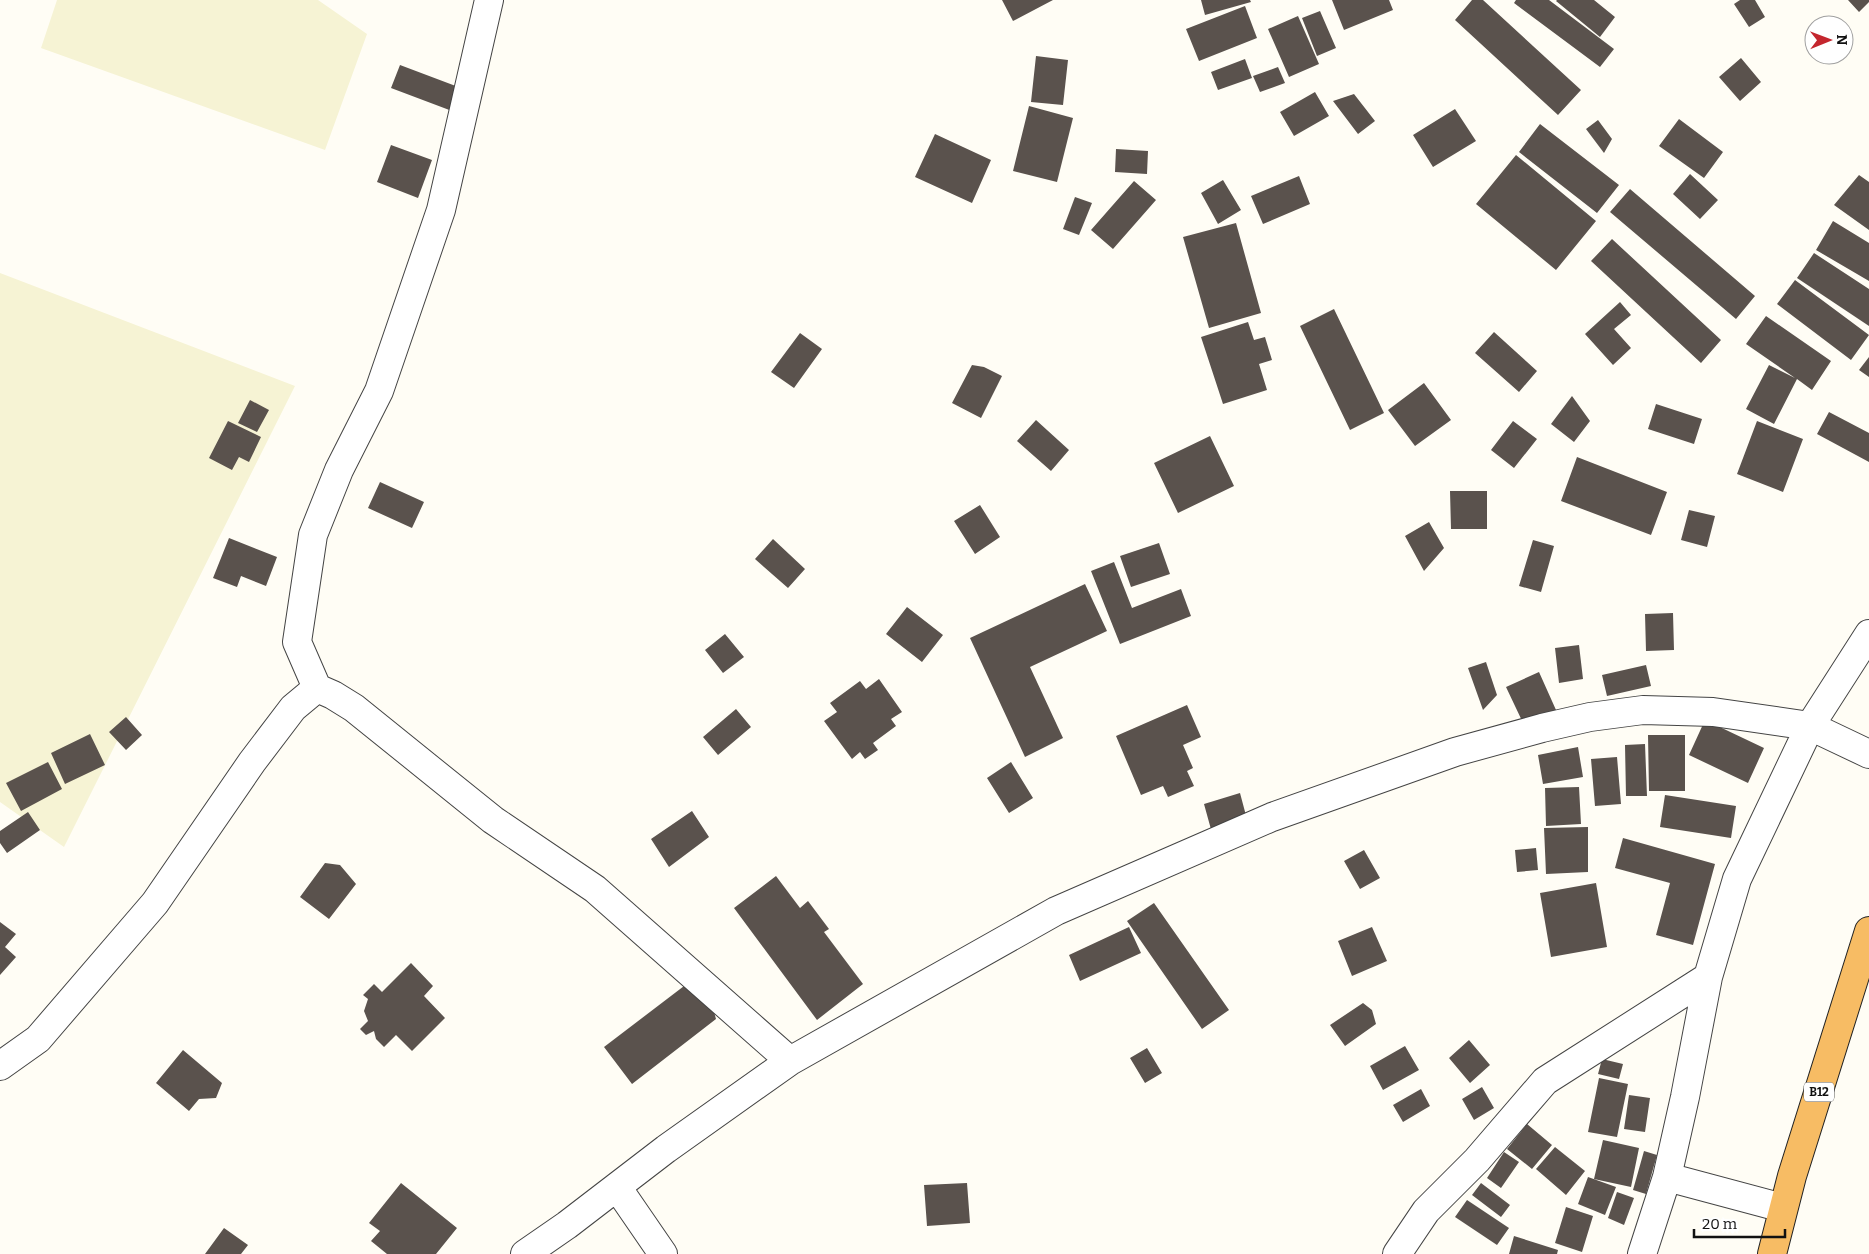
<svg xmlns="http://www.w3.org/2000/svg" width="1869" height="1254" viewBox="0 0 1869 1254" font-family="Bitter,serif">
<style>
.farmland{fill:#f6f3d4}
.building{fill:#5a524d}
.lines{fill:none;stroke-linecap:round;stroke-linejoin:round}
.minor-casing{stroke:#444;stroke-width:30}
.trunk-casing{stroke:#222;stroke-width:30}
.minor{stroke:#fff;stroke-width:28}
.trunk{stroke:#f7bc64;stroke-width:28}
.labels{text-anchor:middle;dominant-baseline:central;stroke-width:5;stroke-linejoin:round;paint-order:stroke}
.shield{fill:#fff;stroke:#585858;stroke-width:1}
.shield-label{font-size:12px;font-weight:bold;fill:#111}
</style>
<rect width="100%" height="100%" fill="#fffdf5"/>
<path class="farmland" d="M57,0h261l49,34 -42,116 -284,-102z
M0,273l295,113 -231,461 -64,-45z"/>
<path class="building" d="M1002,0h51l-40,21z
M1201,0h49l1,2 -46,13z
M1332,0h57l4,10 -49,20z
M1472,0h11l98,90 -23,25 -103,-95z
M1516,0h33l65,49 -14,18 -86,-64z
M1557,0h37l21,17 -15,20 -44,-36z
M1740,0h15l10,17 -16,10 -15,-23z
M1848,0h21v2l-10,10z
M1245,6l12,32 -58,23 -13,-32z
M1320,11l16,37 -19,8 -15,-38z
M1298,16l21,48 -30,13 -21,-48z
M1036,56l32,4 -5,45 -32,-3z
M1741,58l20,24 -21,19 -21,-24z
M1245,59l7,19 -34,12 -7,-18z
M400,65l61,23 -9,23 -61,-23z
M1278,67l7,16 -25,9 -7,-16z
M1315,92l14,24 -35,20 -14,-24z
M1354,94l21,27 -17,13 -25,-33z
M1029,106l44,12 -16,64 -44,-11z
M1455,109l21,32 -43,26 -20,-32z
M1679,119l44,33 -19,26 -45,-32z
M1598,120l14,19 -8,14 -18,-24z
M1540,124l79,61 -22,28 -78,-61z
M935,134l56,26 -19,43 -57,-26z
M391,145l41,15 -14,38 -41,-16z
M1116,149l32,2 -1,23 -32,-2z
M1516,155l80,66 -40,49 -80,-66z
M1690,174l28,26 -18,19 -27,-25z
M1859,175l10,7v48l-35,-25z
M1299,176l11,28 -47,20 -12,-28z
M1223,180l18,30 -23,14 -17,-31z
M1134,181l22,19 -43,49 -22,-19z
M1630,189l125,107 -19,23 -126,-107z
M1075,197l17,6 -13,32 -16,-6z
M1833,221l36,22v38l-53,-31z
M1236,223l25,90 -52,15 -26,-91z
M1612,239l109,101 -20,23 -110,-102z
M1814,253l55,36v37l-72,-48z
M1795,280l74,55 -18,25 -74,-56z
M1620,302l11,13 -17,14 17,19 -18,17 -28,-31z
M1334,309l50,104 -34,17 -50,-104z
M1766,316l65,45 -19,29 -15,-11 -23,45 -28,-15 23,-44 26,13 -49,-34z
M1248,322l6,18 11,-3 7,23 -13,4 8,26 -44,14 -22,-67z
M1494,332l43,39 -18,21 -44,-39z
M800,333l22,16 -28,39 -23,-16z
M1869,357v20l-10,-7z
M972,365l12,2 18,9 -21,42 -29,-15z
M1424,383l27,37 -36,26 -27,-36z
M1572,396l18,25 -16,21 -23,-18z
M250,400l19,10 -12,22 -19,-9z
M1656,404l46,15 -8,25 -46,-15z
M1829,412l40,21v29l-52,-28z
M1036,420l33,30 -18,21 -34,-30z
M228,421l33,16 -12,25 -10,-5 -7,13 -23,-12z
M1513,421l24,18 -23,29 -23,-18z
M1757,421l46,18 -20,53 -46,-18z
M1210,436l24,50 -56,27 -24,-50z
M1577,457l90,35 -16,43 -90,-34z
M380,482l44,20 -12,26 -44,-20z
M1450,491h37v38h-36z
M980,505l20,32 -25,17 -21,-33z
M1689,510l26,6 -8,31 -26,-7z
M1429,522l15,26 -20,23 -19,-35z
M229,538l48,19 -11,29 -25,-10 -4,11 -24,-9z
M773,539l32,30 -17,19 -33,-29z
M1533,540l21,6 -13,46 -22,-6z
M1159,543l11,31 -39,13 -11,-31z
M1114,562l18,46 49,-19 10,27 -71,28 -29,-73z
M1085,584l22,47 -77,36 33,71 -38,19 -55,-119z
M907,607l36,28 -21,27 -36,-28z
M1673,613l1,37 -28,1 -1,-37z
M725,634l19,23 -21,16 -18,-23z
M1579,645l4,34 -24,4 -4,-35z
M1486,662l11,33 -14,15 -15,-42z
M1646,665l5,21 -44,10 -5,-21z
M1539,672l17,38 -32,15 -18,-38z
M879,679l23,33 -11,7 5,7 -23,17 5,7 -13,9 -5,-7 -8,7 -28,-38 13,-9 -7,-9 30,-22 6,8z
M1187,705l14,32 -18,8 10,23 -6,3 7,15 -26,11 -5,-11 -22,9 -25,-59z
M736,709l15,18 -33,28 -15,-18z
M126,717l16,18 -16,15 -17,-18z
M1705,720l59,28 -16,35 -59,-28z
M90,734l15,31 -40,19 -14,-31z
M1648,735h37v56h-36z
M1645,744l2,52h-21l-1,-51z
M1578,747l5,30 -40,7 -5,-29z
M1617,757l4,47 -26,2 -4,-47z
M48,762l14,27 -41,22 -15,-28z
M1011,762l22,36 -24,15 -22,-35z
M1579,787l2,37 -35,2 -1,-38z
M1240,793l8,30 -36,10 -8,-29z
M1665,795l71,11 -5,32 -71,-11z
M692,811l17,26 -40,30 -18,-28z
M28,812l12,18 -33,23 -7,-10v-12z
M1588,827v45l-42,2 -2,-46z
M1623,838l92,26 -22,81 -37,-10 14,-52 -55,-15z
M1536,848l2,22 -21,2 -2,-22z
M1364,850l16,28 -20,11 -16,-28z
M325,863l15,2 16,19 -27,35 -29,-22z
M776,876l24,32 8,-7 21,28 -5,3 39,52 -46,36 -83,-112z
M1596,883l11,64 -56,10 -11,-64z
M1154,903l75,107 -27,19 -75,-108z
M0,922l16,12 -11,13 11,10 -16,18z
M1129,927l12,26 -61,28 -11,-26z
M1372,927l15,34 -35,15 -14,-35z
M411,963l22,23 -9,10 21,22 -33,33 -16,-16 -12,12 -8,-8 -2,-8 -8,4 -6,-6 8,-8 -4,-10 4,-12 -5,-4 11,-11 8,8z
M688,983l23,18 5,18 -84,65 -28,-37z
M1363,1003l9,7 4,14 -31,22 -15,-21z
M1469,1040l21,25 -20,18 -21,-25z
M1405,1046l14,24 -36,20 -13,-24z
M1147,1048l15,25 -17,10 -15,-25z
M183,1050l39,33 -6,15 -17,1 -10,12 -33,-28z
M1602,1059l21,5 -4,15 -21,-5z
M1599,1078l29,6 -11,53 -29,-5z
M1482,1087l12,21 -20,12 -12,-21z
M1421,1089l9,17 -27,16 -10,-17z
M1629,1095l21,3 -5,34 -21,-3z
M1527,1124l25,21 -20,24 -25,-20z
M1603,1140l36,8 -8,39 -37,-8z
M1555,1147l30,24 -19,24 -30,-26z
M1644,1151l13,4 -11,39 -13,-4z
M1504,1152l15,10 -18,26 -14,-10z
M1588,1177l28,10 -11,28 -27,-11z
M401,1183l56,45 -21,26h-49l-16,-13 9,-10 -11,-8z
M967,1183l3,40 -43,3 -3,-41z
M1481,1183l29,22 -9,12 -29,-22z
M1617,1192l17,6 -10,27 -16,-7z
M1467,1200l42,28 -12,17 -42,-28z
M1566,1207l27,9 -11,36 -27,-9z
M224,1228l24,17 -7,9h-36z
M1514,1236l44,14 -1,4h-48z"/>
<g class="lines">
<g class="minor-casing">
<path id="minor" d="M317,688l16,7 21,13 139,112 102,69 195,172
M0,1066l38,-27 117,-136 97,-141 41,-54 24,-20 -20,-46 16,-107 26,-65 40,-79 62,-181 48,-210
M1667,1177l116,31
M617,1187l46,67
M525,1254l42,-29 99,-76 124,-88 266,-150 216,-94 183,-65 87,-24 48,-11 53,-7 70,2 97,14 59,28
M1397,1254l29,-43 51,-51 68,-79 163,-104
M1642,1254l25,-77 18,-80 23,-120 29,-98 73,-153 59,-92"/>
</g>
<g class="trunk-casing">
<path id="trunk" d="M1772,1254l20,-78 77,-245"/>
</g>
<use href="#minor" class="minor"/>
<use href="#trunk" class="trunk"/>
</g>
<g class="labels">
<rect class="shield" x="1804" y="1082.5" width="30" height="19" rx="4"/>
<g class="shield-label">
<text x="1819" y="1092">B12</text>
</g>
</g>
<g transform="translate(1829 40) rotate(89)"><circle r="24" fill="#ffffff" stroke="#a0a0a0"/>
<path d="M0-4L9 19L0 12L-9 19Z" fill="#c4262e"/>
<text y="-8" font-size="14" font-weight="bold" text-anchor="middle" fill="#111111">N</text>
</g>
<path d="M1694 1229v8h91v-8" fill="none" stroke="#111111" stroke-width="2.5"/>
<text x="1702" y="1229" font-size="15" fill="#111111" stroke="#ffffff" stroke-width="4" paint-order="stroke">20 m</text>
</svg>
